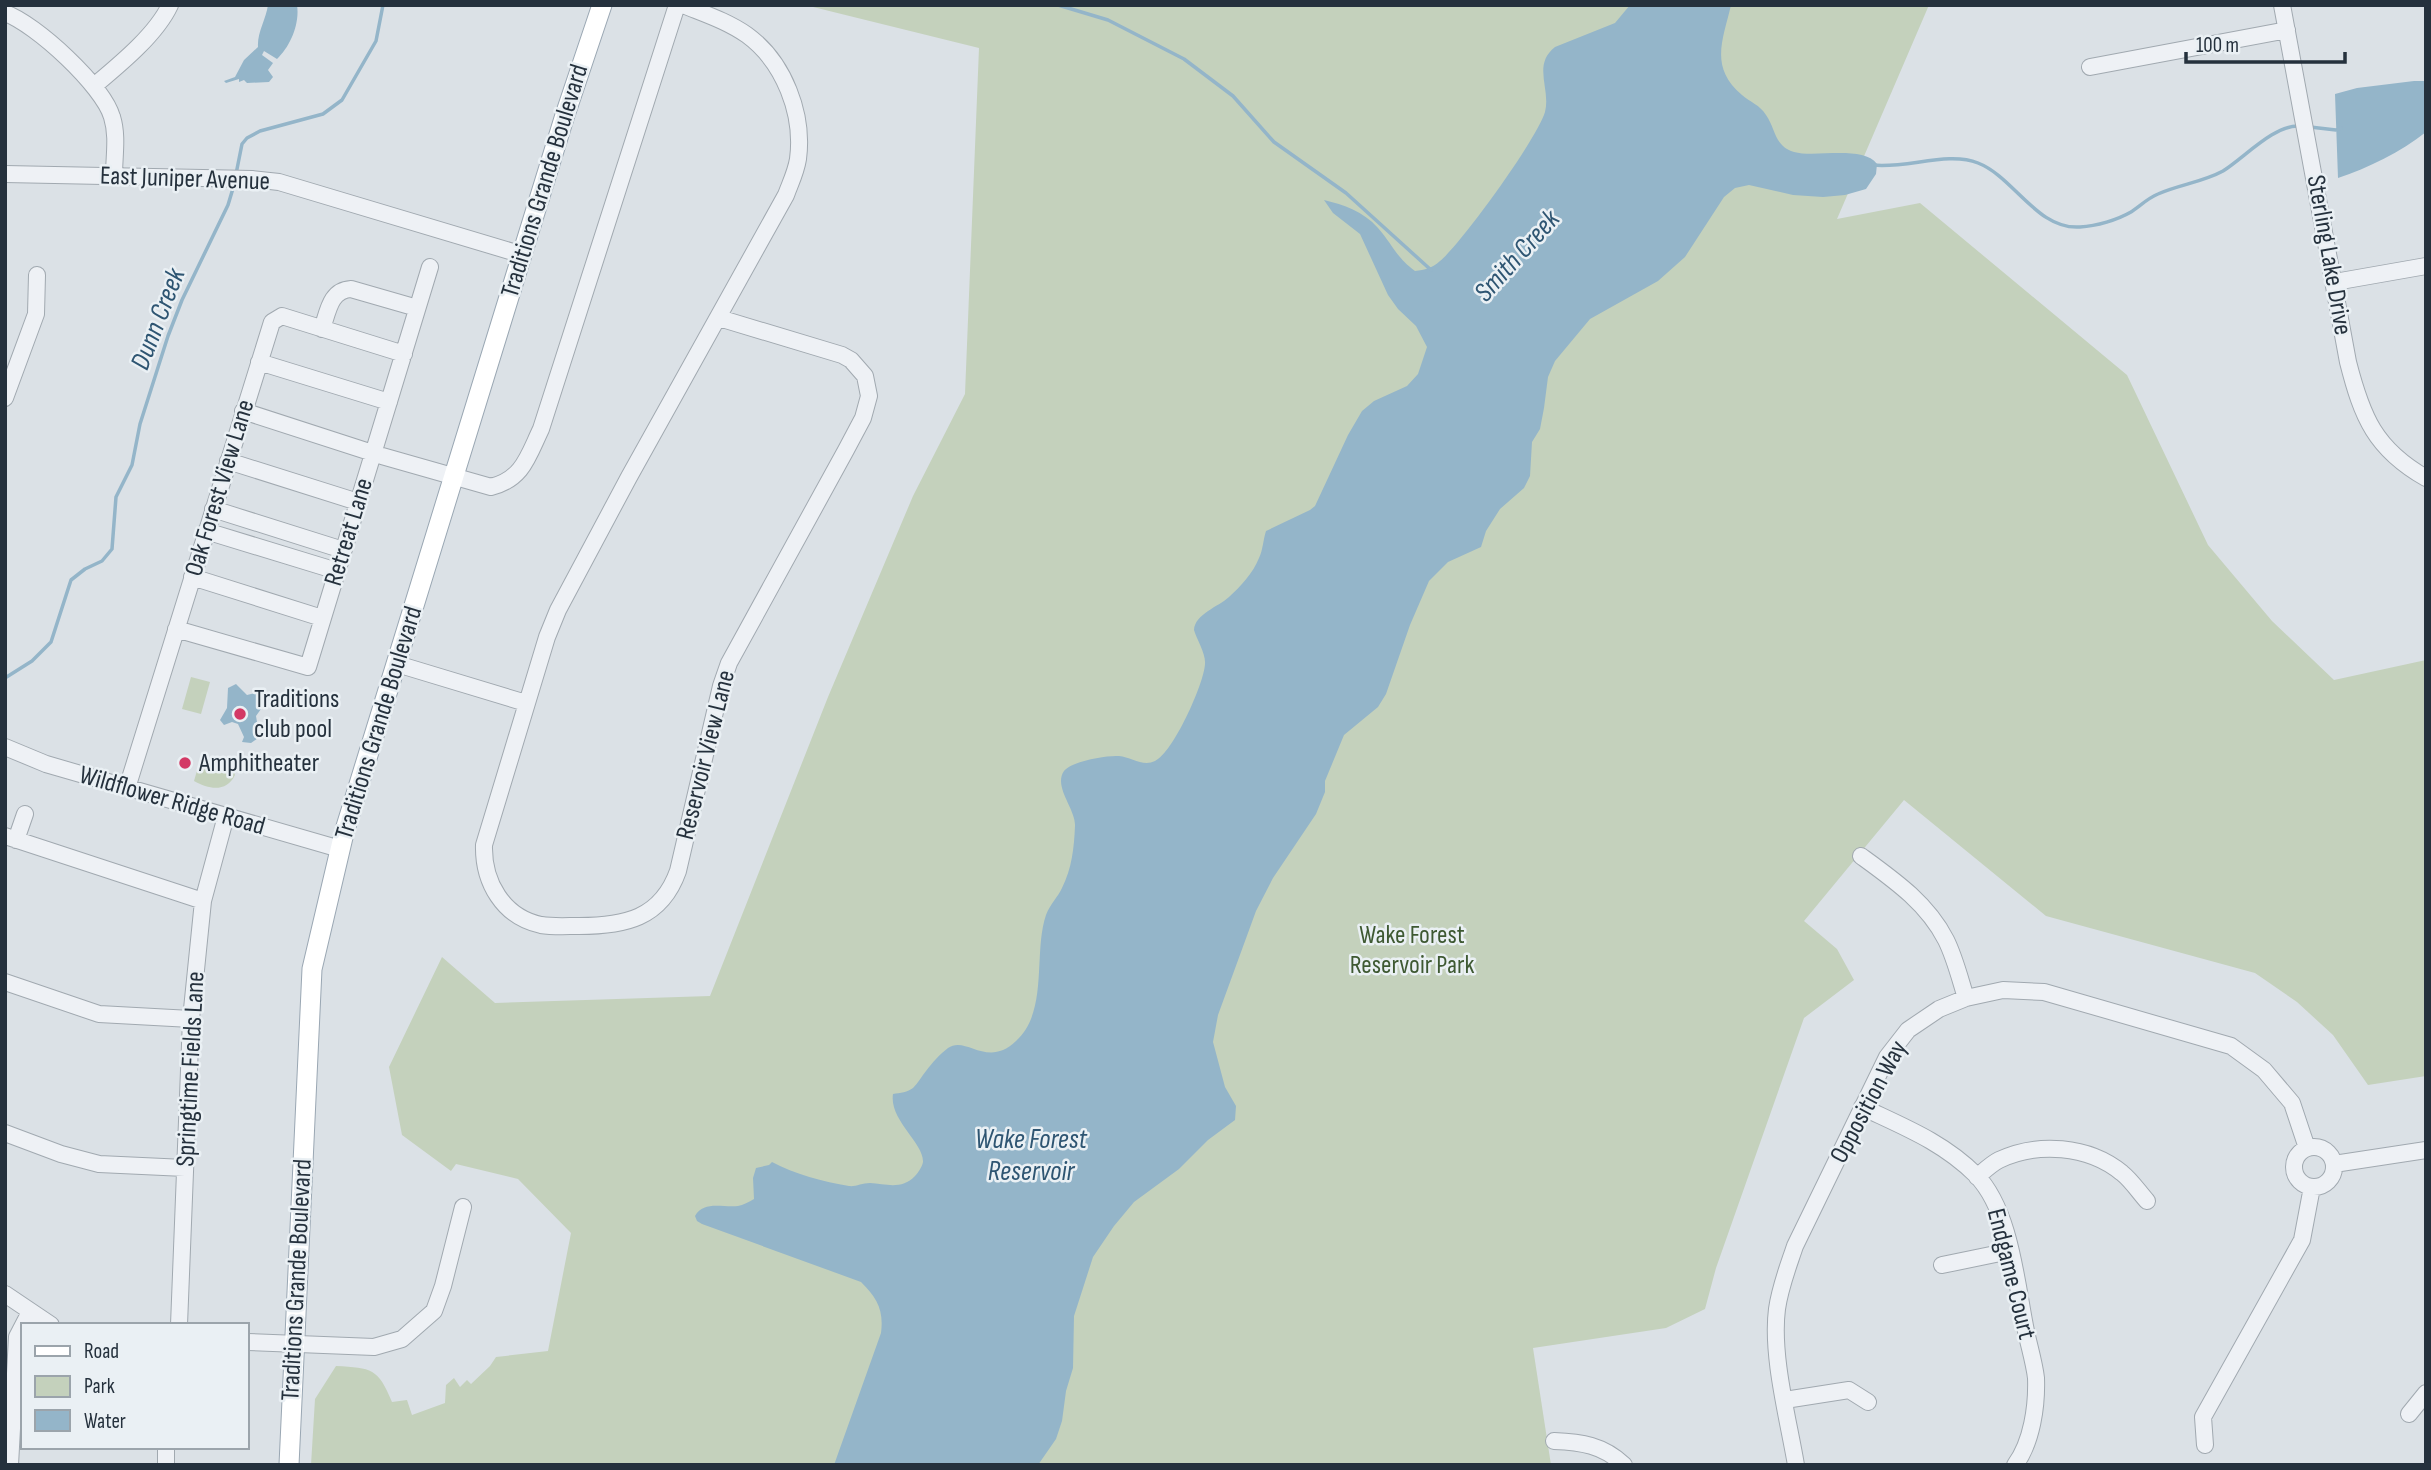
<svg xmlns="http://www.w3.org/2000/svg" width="2431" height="1470" viewBox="0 0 2431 1470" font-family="'Sofia Sans Condensed',sans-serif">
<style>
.green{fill:#c4d1bc}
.water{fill:#94b5c9}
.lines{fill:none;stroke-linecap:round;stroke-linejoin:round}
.stream{stroke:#94b5c9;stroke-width:3.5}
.minor-casing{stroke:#a1a9b0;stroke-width:18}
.major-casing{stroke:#9aa7b3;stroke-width:21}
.minor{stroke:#eef1f5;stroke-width:16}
.major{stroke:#fff;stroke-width:19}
.poi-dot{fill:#d33965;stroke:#eaf0f4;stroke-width:2.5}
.labels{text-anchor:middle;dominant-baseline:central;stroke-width:5;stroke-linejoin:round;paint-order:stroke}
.street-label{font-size:26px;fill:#25313d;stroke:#eaf0f4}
.poi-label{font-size:26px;fill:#25313d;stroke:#eaf0f4;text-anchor:start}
.park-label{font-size:26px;fill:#3e5932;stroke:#eaf0f4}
.water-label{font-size:28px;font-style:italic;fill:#2e5572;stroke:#eaf0f4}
</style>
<rect width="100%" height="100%" fill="#dbe1e6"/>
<path class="green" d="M805,5h1124l-92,214 83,-16 207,172 81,170 64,76 62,59 92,-20v416l-58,9 -35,-50 -36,-33 -42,-29 -209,-57 -142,-116 -100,121 33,28 17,31 -50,38 -88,250 -11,41 -39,19 -133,20 18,117h-1240l4,-66 21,-33c36,2 42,2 56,36l15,-2 5,15 33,-12 1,-18 8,-7 6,9 7,-7 4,4 19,-18 6,-9 52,-6 23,-118 -53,-54 -62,-15 -5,7 -49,-36 -13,-68 53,-110 53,46 215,-7 118,-299 85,-201 52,-102 14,-346z
M191,677l19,5 -9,32 -19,-5z
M217,756l14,7 4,12c-8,17 -25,15 -41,6l7,-24 10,2z"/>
<path class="water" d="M268,5h29c3,19 -7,42 -20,54l-13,-8 -2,4 11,8 -5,7 5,7 -4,5 -22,1 -3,-3 -5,2v-3l-13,4 -2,-2 11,-4 9,-17 14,-13c-1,-14 8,-28 10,-42z
M1630,5h101c-8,35 -22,62 11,90 8,7 18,10 24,20 10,14 8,31 28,37 21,6 69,-7 83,12l-1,10 -10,15 -21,6 -22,2 -30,-2 -44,-10 -14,3 -11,9 -39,60 -27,24 -68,38 -35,42 -7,16 -4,31 -4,21 -8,13 -2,34 -6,12 -24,21 -14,22 -5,16 -33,15 -19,19 -19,44 -24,69 -8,13 -34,28 -19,46v11l-9,22 -43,64 -17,33 -38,104 -5,27 12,45 11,19 -1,14 -27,20 -29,29 -45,33 -20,24 -21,31 -19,59 -1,52 -7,23 -4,30 -6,18 -18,26h-204l47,-132c3,-23 -4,-35 -20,-51l-159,-58 -5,-3 -2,-5c9,-16 28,-8 43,-10 5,-1 11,-4 16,-7l-1,-21 3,-10 13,-3 3,-3c22,12 52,20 77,24 6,1 13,-3 21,-3 16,1 32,7 45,-7 3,-3 7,-9 8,-14 1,-19 -34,-42 -30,-68 7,-1 15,-2 20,-6 5,-5 9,-12 13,-17 6,-8 14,-17 22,-23 18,-13 39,21 68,-7 33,-30 17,-88 30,-126 4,-11 12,-18 16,-27 10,-20 12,-40 13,-62 1,-17 -22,-39 -11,-55 8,-10 43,-16 55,-15 12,1 24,11 36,5 18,-8 49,-77 50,-97 1,-10 -8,-24 -11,-34 1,-16 24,-23 35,-33 12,-11 24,-24 30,-39 4,-8 4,-18 7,-27l44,-21 5,-4 33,-71 14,-24 12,-10 33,-15 11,-12 9,-27 -11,-21 -18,-17 -10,-14 -28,-61 -27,-21 -9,-13c20,5 39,11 54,28 15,17 17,28 37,43 10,-1 17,-3 25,-10 21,-17 97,-122 105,-149 6,-23 -13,-47 10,-65l60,-24z
M2414,81h12v51c-25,20 -58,36 -88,46l-3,-84 22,-6z
M236,684l11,11 12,-3 6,5v4l-6,5 2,3 -5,7 1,6 -3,2 2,10 5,2 -10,7 -9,-1 2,-5 -6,-13 -6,-2 -8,3 -4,-5 7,-12 1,-20z"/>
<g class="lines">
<path class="stream" d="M1058,5l50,15 76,39 49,37 41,46 72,51 85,77
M2310,127l26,3 5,-2
M1873,165c33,4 75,-14 105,-2 36,14 59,67 102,64 17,-1 37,-7 51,-15 9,-6 17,-14 27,-18 20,-9 45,-12 65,-23 22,-14 51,-46 76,-45
M236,174l6,-30 5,-6 13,-7 63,-17 19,-14 34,-59 7,-36
M5,678l27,-17 19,-19 20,-62 14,-11 17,-8 10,-12 4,-52 16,-32 8,-41 28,-88 14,-36 46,-95 6,-20"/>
<g class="minor-casing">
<path id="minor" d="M683,5c22,9 44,16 64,30 37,27 57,79 51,124 -2,13 -8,25 -12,36l-157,282 -71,133 -11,27 -63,208c-1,37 19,72 57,80 12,2 26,1 38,1 45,0 82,-7 99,-55l43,-185 8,-23 117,-213 17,-32 6,-22 -4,-20 -14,-16 -9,-5 -123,-37
M2282,5l66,357c14,55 27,87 78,116
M5,13c31,11 98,73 107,104 6,19 2,39 2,59
M2090,67l197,-37
M94,86c25,-21 62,-51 76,-81
M5,174l247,5 27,3 244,73
M2335,282l91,-16
M322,329c6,-17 8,-39 29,-40l66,19
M259,362l130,40
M5,398l31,-84 1,-39
M243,411l139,45 109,31c32,-8 37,-31 50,-58l136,-424
M228,461l130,41
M213,509l130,41
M206,531l131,40
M192,577l130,41
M176,629l132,38 122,-400
M397,664l129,39
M5,747l41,17 294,85
M127,788l145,-466 10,-6 122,38
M5,836l198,65
M16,840l9,-26
M1861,856c33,24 66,47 85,84 9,18 14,39 20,58
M5,982l94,32 92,5
M1862,1107c42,20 81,35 114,68 34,35 40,105 49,151 3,17 9,35 11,52 1,28 -4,64 -21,87
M5,1133l56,21 38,10 86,4
M2294 1167a20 20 0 1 1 40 0a20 20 0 1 1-40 0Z
M2334,1164l92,-14
M1977,1177c7,-6 14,-13 22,-17 38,-18 89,-15 123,13 9,7 17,19 25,28
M1942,1265l68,-14
M5,1294l46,31
M179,1325l12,-306 12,-118 23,-85
M247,1342l127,5 28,-8 32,-28 9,-25 20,-79
M1785,1400l64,-10 19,12
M2409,1414l17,-21
M1554,1441c27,1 49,4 70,24
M2205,1445l-2,-28 99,-177 10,-53
M10,1465l7,-128 13,-25
M166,1465v-18
M1796,1465c-8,-47 -25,-110 -19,-156 3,-22 11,-42 18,-63l92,-189 21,-27 31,-21 27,-11 37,-8 41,2 187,54 33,24 28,33 15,45"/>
</g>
<g class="major-casing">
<path id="major" d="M289,1465l23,-496 32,-136 221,-718 37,-110"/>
</g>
<use href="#minor" class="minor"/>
<use href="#major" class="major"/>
</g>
<g class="poi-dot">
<circle cx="240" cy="714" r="7"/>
<circle cx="185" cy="763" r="7"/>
</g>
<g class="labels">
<g class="street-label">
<text transform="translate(185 179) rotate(2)">East Juniper Avenue</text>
<text transform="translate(545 181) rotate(-73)">Traditions Grande Boulevard</text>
<text transform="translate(2329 255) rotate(80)">Sterling Lake Drive</text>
<text transform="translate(220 488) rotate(-73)">Oak Forest View Lane</text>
<text transform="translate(349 532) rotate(-73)">Retreat Lane</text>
<text transform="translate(379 723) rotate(-73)">Traditions Grande Boulevard</text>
<text transform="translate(706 755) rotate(-76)">Reservoir View Lane</text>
<text transform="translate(172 801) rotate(16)">Wildflower Ridge Road</text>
<text transform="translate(191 1069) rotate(-87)">Springtime Fields Lane</text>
<text transform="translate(1869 1102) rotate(-62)">Opposition Way</text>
<text transform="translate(2011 1274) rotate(76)">Endgame Court</text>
<text transform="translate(297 1280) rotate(-87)">Traditions Grande Boulevard</text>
</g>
<g class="poi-label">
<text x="254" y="699">Traditions<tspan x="254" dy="30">club pool</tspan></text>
<text x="199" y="763">Amphitheater</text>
</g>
<g class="park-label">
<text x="1412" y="935">Wake Forest<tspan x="1412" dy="30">Reservoir Park</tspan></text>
</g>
<g class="water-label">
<text transform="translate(1517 256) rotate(-48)">Smith Creek</text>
<text transform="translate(158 319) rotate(-69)">Dunn Creek</text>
<text x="1031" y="1139">Wake Forest<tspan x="1031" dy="32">Reservoir</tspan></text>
</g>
</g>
<rect width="2431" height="1470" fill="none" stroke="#25313d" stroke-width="14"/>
<rect x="21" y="1323" width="228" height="126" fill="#eaf0f4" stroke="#9ba4ab" stroke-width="2"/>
<rect x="35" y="1346" width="35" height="10" fill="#ffffff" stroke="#9ba4ab" stroke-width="2"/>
<text x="84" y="1358" font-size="21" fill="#25313d">Road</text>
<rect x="35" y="1376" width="35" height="21" fill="#c4d1bc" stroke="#9ba4ab" stroke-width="2"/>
<text x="84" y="1393" font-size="21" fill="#25313d">Park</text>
<rect x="35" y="1410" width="35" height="21" fill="#94b5c9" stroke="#9ba4ab" stroke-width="2"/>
<text x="84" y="1428" font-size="21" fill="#25313d">Water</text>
<path d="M2186 52v10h159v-10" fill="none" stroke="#25313d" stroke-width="3.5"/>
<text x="2196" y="52" font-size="21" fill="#25313d" stroke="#eaf0f4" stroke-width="5" paint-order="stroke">100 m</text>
</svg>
